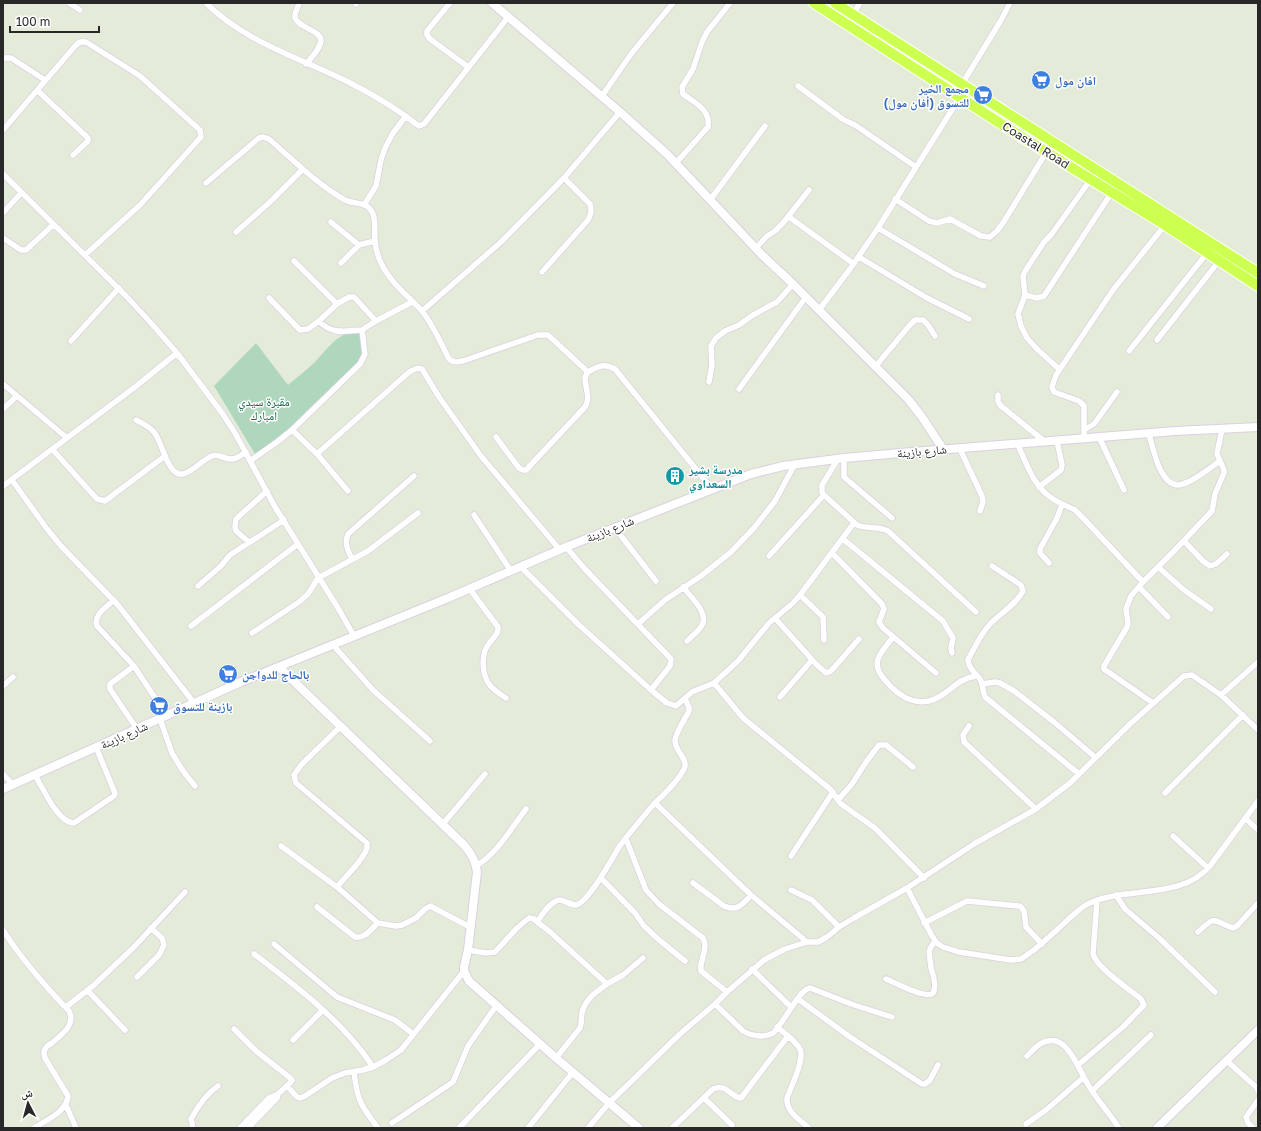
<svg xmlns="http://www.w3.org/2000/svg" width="1261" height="1131" viewBox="0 0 1261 1131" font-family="'Golos Text','Noto Naskh Arabic',sans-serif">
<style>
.cemetery{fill:#afd7bd}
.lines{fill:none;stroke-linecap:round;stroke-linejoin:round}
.street-casing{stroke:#dccee3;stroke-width:7}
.secondary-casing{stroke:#dccee3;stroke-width:10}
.highway-casing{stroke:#fff;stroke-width:12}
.street{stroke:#fff;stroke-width:5.5}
.secondary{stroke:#fff;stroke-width:8}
.highway{stroke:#cdff50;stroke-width:10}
.labels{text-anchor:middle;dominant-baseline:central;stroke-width:3;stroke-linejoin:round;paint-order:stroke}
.shop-label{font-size:12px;font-weight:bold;fill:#366cbe;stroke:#fff;text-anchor:start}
.street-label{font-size:12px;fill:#282828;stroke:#fff}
.park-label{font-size:12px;fill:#15684b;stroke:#fff}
.culture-label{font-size:12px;font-weight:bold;fill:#0d838f;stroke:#fff;text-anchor:start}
</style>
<rect width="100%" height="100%" fill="#e4ecd9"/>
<path class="cemetery" d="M351,331l13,3 -1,25 -71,67 -9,11 -28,17 -41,-68 42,-43 32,42c9,-8 19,-15 27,-23 13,-14 17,-22 36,-31z"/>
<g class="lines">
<g class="street-casing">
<path id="street" d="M69,3l11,7
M206,3c40,40 97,56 146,81 18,9 36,20 52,31 6,4 10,8 15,11l5,-2 85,-108
M299,3c-1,5 -5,10 -4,15 4,10 25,12 26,22 0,8 -10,18 -15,24
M450,3l-23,28v4l3,4 38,28
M356,4v-1
M853,14l7,-11
M3,58h8l34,22
M962,84l38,-62 10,-19
M798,86l46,34 11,5 61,42
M38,91l50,47v3l-15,14
M602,96l29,-42 42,-51
M3,130l73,-85 4,-3h6l54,34 60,54 1,7 -61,68 -55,50
M676,163l32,-36c3,-17 -13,-24 -25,-33l-1,-7 11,-18 9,-27 5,-10 23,-29
M3,174l123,122 25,27 26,30 45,60 13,20 40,74 63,101 16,28
M206,183l53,-45 4,-1 6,2c24,21 48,45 76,61 8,4 20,2 25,9 7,8 4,23 5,33 1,7 3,16 7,23 9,18 26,31 40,46 11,14 19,32 27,48 5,4 8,3 14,2l75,-26h10l40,37c10,-6 16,-9 27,-3l97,120
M895,199l34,22 8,2 13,-4 31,17 9,1 7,-6 6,-8 44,-72
M710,200l55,-74
M364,205l12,-19 5,-26 4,-12 8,-15 13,-17
M3,213l18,-20
M789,217l65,47
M331,222l28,23
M878,228l77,46 29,12
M236,232l34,-30 33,-33
M3,238l18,12h5l27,-25
M756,248l11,-12 8,-5 8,-8 26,-33
M859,257l68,41 42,21
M294,261l43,43 -18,17
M341,263l18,-18 16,-4
M542,272l46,-52c3,-6 4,-9 2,-16l-26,-26 56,-66
M1025,295l12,3 7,-2 68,-104
M269,298l31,32 8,-1 11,-8c13,14 26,10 43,9
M337,304l12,-7h5l22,24
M819,310l31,-41 28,-41 82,-131
M422,311l79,-69 63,-64
M1157,340l62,-79
M71,341l48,-53
M1129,351l78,-98
M875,367l34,-41 6,-6h8l5,5 7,11
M1059,369l-22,-20 -10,-11 -6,-12 -3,-12 7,-19 -2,-18 1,-4 20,-31 7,-7 40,-56
M709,382l3,-17 -1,-19 5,-8 9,-7 14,-6 14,-10 24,-13 16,-18
M3,384l64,54
M739,389l67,-92
M998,395v6l2,4 44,36
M3,409l14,-13
M136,420c6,3 14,7 18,12 8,9 14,46 29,42 11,-3 19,-14 29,-18 7,-3 13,4 20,3 5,0 9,-4 14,-7
M292,430l25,24 91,-81c5,-3 8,-6 14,-4l17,28 42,59 79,94
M1084,430l10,-6 23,-32
M1149,434c4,14 12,58 34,50 13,-4 25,-15 37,-23
M496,437l23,31 4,2h3l59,-63c6,-9 0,-19 0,-30l3,-5
M1099,437l25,53
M1084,438v-32l-5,-5 -25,-9 -2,-5 4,-12 57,-85 52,-65
M1017,443c10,21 16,43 36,56 7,5 15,7 22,11 3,3 6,6 9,9l59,63
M959,447l23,49 1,6 -3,9
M52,449l45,50 8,2 60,-45
M317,454l31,37
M844,458v19l48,41
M838,459l-16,26v7l2,3 33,30c10,4 21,1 31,6l88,81
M250,461l27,-19 15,-12 68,-66 5,-10 -3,-24 14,-9 36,-19
M12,480l35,49 14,17 57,59 76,98
M3,486l132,-99 42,-34
M1039,487l22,-17 1,-5 -5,-24
M474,515l37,56
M615,528l41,53
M843,539l100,82 10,17 -2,10 1,5
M1184,541l19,20 7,5 6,-2 11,-10
M249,542l-13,-11 -1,-4 1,-8 31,-28
M566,547l18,21 87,91 -1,7 -19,24
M832,553l50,51 2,5 -5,13 4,6 53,45
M769,556l55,-61
M352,559c-4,-9 -8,-15 -4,-25l66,-58
M1049,563l-9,-10v-4l17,-31 5,-13
M992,566l29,19 2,6c-7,14 -23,22 -33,33 -10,11 -15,23 -22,36 0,7 7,13 12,19 4,6 2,12 5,18l94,77
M521,567l57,57 73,66 16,13 9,3 16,-14 22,-9 24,-22 31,-38 24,-20 7,-8 54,-72
M1158,567l26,23 27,19
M198,586l23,-20 9,-11 54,-35
M683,587c7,9 26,26 19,38 -3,6 -10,11 -15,16
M1139,587l29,30
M469,588l29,39c1,8 -6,11 -10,18 -7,10 -6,29 1,39 4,6 11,10 17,14
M800,595l23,22 1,23
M114,600c-8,7 -21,15 -17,26l37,40 33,50
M775,618l41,46 10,9 5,-2 28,-32
M638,624l27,-24 36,-24 30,-24 23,-24 21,-27 20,-37
M191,626l107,-82
M252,633l47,-31 9,-8 10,-16 50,-27 50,-38
M893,637c-11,15 -24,24 -9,42 16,20 38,32 61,14 12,-9 17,-15 32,-17
M333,645l40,45 57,51
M134,666l-24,18v5l27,40
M714,683l29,35 87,71 11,15 34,24 49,50
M982,684l13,-2 5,1 14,8 40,31 41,35
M3,686l10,-9
M1221,695l37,-33
M780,697l32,-37
M1153,703l-49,-34v-3l23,-39 1,-4 -2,-14 5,-13 12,-14 30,-30 39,-41 3,-17 9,-21v-3l-7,-16 5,-25
M160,719l12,34 11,18 12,15
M969,726l-6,9 1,7 72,67
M3,774l10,11
M35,775c8,13 22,47 39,48l40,-27 1,-3 -19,-46
M1165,793l78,-78
M838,800l14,-16 14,-22 13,-17h7l27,22
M655,803l96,92 56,47
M1245,818l13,12
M442,825l43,-51
M1173,836l35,32
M626,839l20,51 13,14 44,34c6,12 -4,21 -2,33l26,21
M281,846l56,41 41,36 18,3 6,-1 14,-7 9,-9 5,-3 40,21
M791,856l42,-64
M476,866c21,-12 36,-39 50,-57
M601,878l34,35 9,13 14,13 27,22
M693,883l31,23c13,6 19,-2 27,-11
M337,887c7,-10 33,-32 30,-44l-71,-60 -2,-8 8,-11 38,-37
M907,888l25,48 5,7 6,4 16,5 52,8 10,-1 13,-9c14,-11 26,-23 39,-35 5,-4 11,-10 17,-12 38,-17 91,-3 120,-37l48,-65
M791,890l21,10 27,27
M1116,895l9,14 34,29 56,54
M317,907l38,30c10,2 16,-8 23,-14
M537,922l12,9 58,53c-11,8 -22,15 -25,29 -1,5 0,10 -2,15l-24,30
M924,923l43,-22 52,5 2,1 3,4 2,16 16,17
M3,930c19,30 42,56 66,81 7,14 -7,23 -17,32 -2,1 -6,4 -7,6 -2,3 -1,6 0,9l23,38c-1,16 -22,24 -34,32
M1198,932c19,-18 14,-11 35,-4l4,-2 21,-23
M274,944l63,53 58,23 18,14
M468,950l18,3 9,-1 22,-24 12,-10 5,1 3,3c5,-7 14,-22 23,-22 6,1 11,5 16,5 12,-2 36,-46 43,-58 11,-15 23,-29 35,-43 10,-10 23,-21 30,-35 5,-9 -9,-18 -9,-28 0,-8 10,-22 14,-30v-4l-4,-8
M254,954c43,33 89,67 119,113
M752,969l39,38
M137,977l22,-22 5,-10 -2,-7 -11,-10
M886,979c7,3 41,21 47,14 4,-6 0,-19 -2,-25 0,-6 -3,-13 -1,-19 1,-2 3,-5 5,-8
M607,984l16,-9 20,-17
M87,990l38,40
M798,999l52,38 72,47h3l5,-4 8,-15
M715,1004l28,27c8,5 22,7 30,2 6,-5 19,-27 25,-35 4,-5 7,-9 12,-10l44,17 38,12
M66,1007l28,-22 40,-38 51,-55
M777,1027c7,6 18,13 23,22 5,10 -9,38 -13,49 -1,14 12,21 22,30
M234,1029l22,22 33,26 3,3 -1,2 -13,12 -1,4 -29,30
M293,1040l30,-30
M1027,1056c8,-8 16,-18 29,-15 15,4 26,35 34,47 9,14 20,26 29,40
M1227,1061l30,27 1,3
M1078,1065l45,-38 21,-22 -3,-6c-12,-10 -44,-31 -48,-45l4,-54
M354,1072c3,28 7,34 24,56
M287,1086l10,11 3,1 5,-2 27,-18 13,-5 18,-3 10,-3 13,-7 15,-10 63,-79
M1092,1091l59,-56
M704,1098l28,27
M66,1105l10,23
M392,1123l61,-41 15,-36 28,-40
M1026,1124l20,-14 38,-33
M193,1128l-2,-9c7,-13 15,-25 27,-33
M240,1128l29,-30 9,-4
M459,1128l81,-84
M528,1128l45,-56
M588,1128l21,-25 71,-69 35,-30 12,-12 37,-32 21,-11 22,-7h11l9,-5 12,-10 15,-9 53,-30 67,-44 62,-35 34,-26 60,-59 54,-48 8,-1 29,20 37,35
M672,1128l41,-39c15,-6 16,8 28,9l47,-62
M1253,1128l-5,-5 -2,-6 12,-17"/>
</g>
<g class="secondary-casing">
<path id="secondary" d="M492,3l128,109 47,42 95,101 31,29 115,115 14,18 21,32
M279,667l185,178c7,8 12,16 13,27l-9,78 -4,17v4l5,10 87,77 83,70
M3,789l238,-107 207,-84 118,-51 185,-73 32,-8 61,-8 56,-5 275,-22 83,-4
M1157,1128l101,-98"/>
</g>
<g class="highway-casing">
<path id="highway" d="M814,3l198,128 153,94 93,61
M835,3l423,270"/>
</g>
<use href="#street" class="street"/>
<use href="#secondary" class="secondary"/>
<use href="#highway" class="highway"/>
</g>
<defs>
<g id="supermarket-disc" transform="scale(1)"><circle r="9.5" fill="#3f7fe0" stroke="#fff"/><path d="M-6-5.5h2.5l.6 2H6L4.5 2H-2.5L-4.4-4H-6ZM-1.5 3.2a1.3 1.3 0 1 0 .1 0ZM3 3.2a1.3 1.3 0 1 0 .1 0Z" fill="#fff"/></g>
<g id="building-disc" transform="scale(1)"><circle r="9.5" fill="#0f9aa8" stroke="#fff"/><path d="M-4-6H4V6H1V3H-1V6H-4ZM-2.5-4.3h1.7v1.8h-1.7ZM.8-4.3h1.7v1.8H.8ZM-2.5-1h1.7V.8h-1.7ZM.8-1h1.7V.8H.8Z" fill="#fff"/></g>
</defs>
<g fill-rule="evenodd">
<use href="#supermarket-disc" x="1041" y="80"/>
<use href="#supermarket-disc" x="983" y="95"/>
<use href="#building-disc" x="675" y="476"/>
<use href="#supermarket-disc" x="228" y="674"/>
<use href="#supermarket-disc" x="159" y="706"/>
</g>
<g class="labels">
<g class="shop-label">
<text x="1055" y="80">افان مول</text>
<text x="969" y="88" text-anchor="end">مجمع الخير<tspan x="969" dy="14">للتسوق (أفان مول)</tspan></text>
<text x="242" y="674">بالحاج للدواجن</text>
<text x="173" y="706">بازينة للتسوق</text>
</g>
<g class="street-label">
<text transform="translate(1036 145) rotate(32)">Coastal Road</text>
<text transform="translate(922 451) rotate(-5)">شارع بازينة</text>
<text transform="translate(610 529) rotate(-22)">شارع بازينة</text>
<text transform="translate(124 735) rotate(-24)">شارع بازينة</text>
</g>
<g class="park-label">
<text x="264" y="401">مقبرة سيدي<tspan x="264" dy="14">امبارك</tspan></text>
</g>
<g class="culture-label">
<text x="689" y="469">مدرسة بشير<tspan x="689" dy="14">السعداوي</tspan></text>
</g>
</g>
<rect width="1261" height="1131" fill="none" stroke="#282828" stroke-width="8"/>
<g transform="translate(28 1103) rotate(354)" stroke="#ffffff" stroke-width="3" paint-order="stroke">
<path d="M0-3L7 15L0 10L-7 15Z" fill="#282828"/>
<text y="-6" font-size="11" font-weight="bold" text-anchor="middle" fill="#282828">ش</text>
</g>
<path d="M10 26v6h89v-6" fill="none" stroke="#282828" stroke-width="2"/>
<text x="16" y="26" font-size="12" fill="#282828" stroke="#ffffff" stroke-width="3" paint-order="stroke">100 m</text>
</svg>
